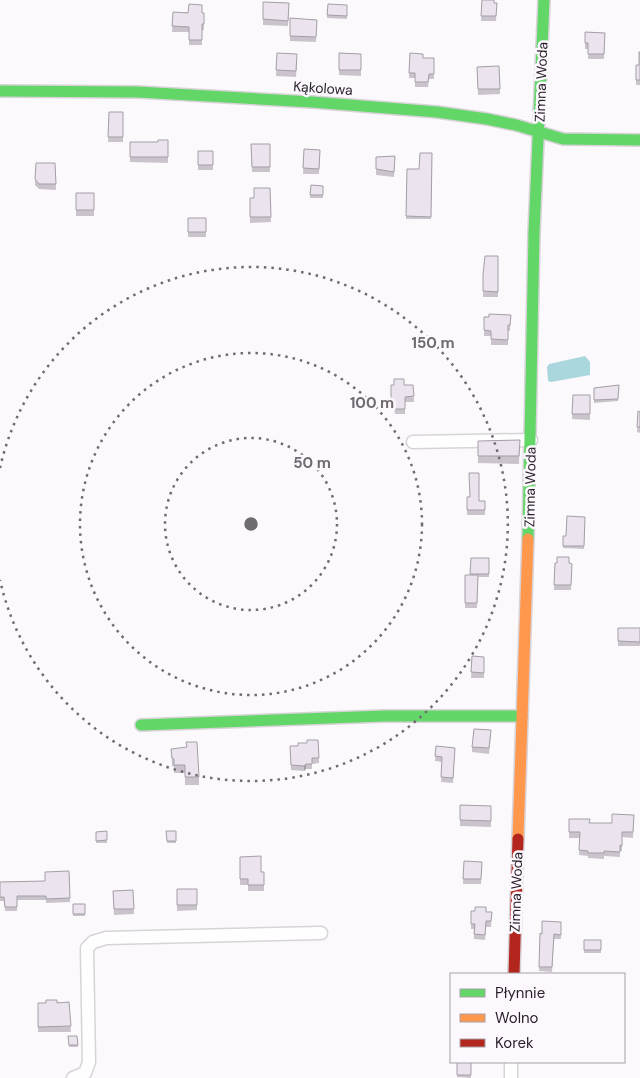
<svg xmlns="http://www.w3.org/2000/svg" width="640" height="1078" viewBox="0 0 640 1078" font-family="'DM Sans',sans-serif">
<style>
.water{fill:#a9d7dd}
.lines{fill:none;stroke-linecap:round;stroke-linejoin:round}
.street-casing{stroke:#d8d3d9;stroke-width:15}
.fast-casing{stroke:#d8d3d9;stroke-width:14}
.slow-casing{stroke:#d8d3d9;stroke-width:14}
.jam-casing{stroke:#d8d3d9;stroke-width:14}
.street{stroke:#fefeff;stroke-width:12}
.fast{stroke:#63d668;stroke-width:11}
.slow{stroke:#ff974d;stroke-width:11}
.jam{stroke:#b3261e;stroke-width:11}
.wall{fill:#cac3cc}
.shaded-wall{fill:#a49fa6}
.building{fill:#ebe3ed;stroke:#a49fa6}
.ring{fill:none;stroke:#706b71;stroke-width:2.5;stroke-dasharray:2.5 5}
.labels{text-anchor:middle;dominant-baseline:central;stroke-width:5;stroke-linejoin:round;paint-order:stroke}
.street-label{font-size:14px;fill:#251e26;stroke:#fcf8fd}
.centre{fill:#706b71;stroke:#fcf8fd;stroke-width:2.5}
.ring-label{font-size:15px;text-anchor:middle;font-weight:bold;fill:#706b71;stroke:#fcf8fd;stroke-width:5;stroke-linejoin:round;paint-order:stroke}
</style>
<rect width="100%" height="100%" fill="#fbf9fc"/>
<path class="water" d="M585,356l5,6v13l-39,7 -3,-1 -1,-14 2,-3z"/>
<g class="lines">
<g class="street-casing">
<path id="street" d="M413,442l118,-2
M73,1078l12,-5 4,-11 -2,-114 6,-6 13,-4 215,-5
M511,1078v-16"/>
</g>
<g class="fast-casing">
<path id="fast" d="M0,91l138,1 174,10 125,10 50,7 29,6 47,14 77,1
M528,539l6,-306 10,-233
M141,725l243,-9h138"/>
</g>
<g class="slow-casing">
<path id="slow" d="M518,839l10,-300"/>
</g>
<g class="jam-casing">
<path id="jam" d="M514,974l4,-135"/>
</g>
<use href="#street" class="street"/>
<use href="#fast" class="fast"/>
<use href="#slow" class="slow"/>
<use href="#jam" class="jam"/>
</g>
<path class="wall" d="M482,0l15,3 -1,18h-15z
M263,2l26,1 -1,23 -25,-1z
M347,5v14l-20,-1v-3z
M173,12l29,1 2,5v12h-2v15h-13v-13h-17z
M290,18l27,2 -1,22 -26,-1z
M585,32l20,1 -1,26h-16v-10h-3z
M640,52v33h-4v-20h3z
M277,53l20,7 -1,17 -20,-1z
M339,53l22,1v22l-22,-1z
M410,53l13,5h11v21h-5l-1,8h-13v-9h-6z
M499,66l1,28 -22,1 -1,-28z
M109,112h14v30h-15z
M168,140v23l-38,-1v-20h28z
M251,144h19v28h-18z
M304,149l16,1 -1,24h-16z
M198,151h15v19h-15z
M432,153l-1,66h-25l1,-50h12z
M395,156l-1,21 -18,-2v-18z
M55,163l1,27 -17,-1 -4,-4v-6z
M311,185l12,1v12h-13z
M270,188l1,34 -21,1v-25h4z
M76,193h18v23h-18z
M188,218h18v19h-18z
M498,256v41h-15v-22z
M511,315l-1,16h-2v14h-17v-9h-7v-19z
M391,385h22l1,17h-9v12h-10l-1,-6h-3z
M619,385l-1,16 -24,2v-15z
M573,395h17v25l-18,-1z
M638,411l2,1v21l-3,-1z
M520,440l-1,24 -41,-1v-22z
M467,497l12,4h6v14h-18z
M585,517l-1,32 -21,-1v-12h3z
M471,558h18v19h-11l-1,31h-12v-33h5z
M555,563l17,1 -1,26h-17z
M618,628h22v18h-22z
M472,656l12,1v21h-13z
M491,735l-2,19 -17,-2v-5z
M318,740l1,23 -7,1v5h-6l-2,2 -13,-1 -1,-24h8z
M436,746l19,2 -2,35 -12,-1 1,-20 -7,-1z
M171,749l28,28v8h-14v-12h-11v-6l-2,-1z
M460,805l31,1v21l-31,-1z
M634,815l-1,23 -11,-1v14h-2v6l-16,-1v3l-16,-1v-2l-9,-1 1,-17h-11v-19l20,4h23z
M107,831v12h-11v-11z
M166,831h10v12h-9z
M240,857l21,15h3v19h-16v-6h-8z
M464,861l18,1 -1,22h-18z
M69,871l1,31 -24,1v-3h-29v11h-12l-1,-10h-4v-19l45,-1z
M177,889h20v21l-20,1z
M133,890l1,24 -20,1 -1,-24z
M73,904h12v12h-12z
M471,911l21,1 -1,15h-5l-1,13 -11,-1v-10h-3z
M561,922v17h-7l-2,33 -13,-1 1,-38 2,1z
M584,940h17v13h-17z
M69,1002l2,30h-33v-29z
M68,1036h9l1,11h-9z
M457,1062h14v16l-14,-1z"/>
<path class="shaded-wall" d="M306,764v5l-2,2v-5z"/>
<path class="building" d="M482,0h12v3h3l-1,13h-15z
M263,2l26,1 -1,18 -25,-2z
M189,4l13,1v8h2v11h-2v16h-13v-13l-17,-1 1,-14 15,1z
M328,4l19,1v11l-20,-1z
M290,18l27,2 -1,17 -26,-1z
M585,32l20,1 -1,21h-16v-11h-3z
M639,52h1v28h-4v-15h3z
M277,53l20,1 -1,17 -20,-1z
M339,53l22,1v16h-22z
M410,53l13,1v4h11v16h-5l-1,8h-13v-9h-6z
M499,66l1,23h-22l-1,-22z
M109,112h14v25h-15z
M158,140h10v17h-38v-15h28z
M251,144h19v23h-18z
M304,149l16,1 -1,19 -16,-1z
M198,151h15v14h-15z
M420,153h12l-1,64 -25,-1 1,-47h12z
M395,156l-1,16 -18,-3v-12z
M36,163h19l1,21h-17l-4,-5z
M311,185l12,1v9h-13z
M254,188h16l1,29h-21v-19h4z
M76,193h18v17h-18z
M188,218h18v14h-18z
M485,256h13v36l-15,-1v-16z
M489,314l22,1 -1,10h-2v15l-17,-1v-8l-7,-1v-13h5z
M394,379h10v6h9l1,11 -9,1v12h-10l-1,-6h-3v-18h3z
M619,385l-1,14 -24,1v-12z
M573,395h17v19h-18z
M638,411l2,1v15h-3z
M520,440l-1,16h-41v-15z
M469,473h10v28h6v9h-18v-13h3z
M567,516l18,1 -1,29h-21v-10h3z
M557,557h12v6l3,1 -1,21h-17l1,-22h2z
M471,558h18v16h-19z
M465,575h13l-1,28h-12z
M618,628h22v14l-22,-1z
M472,656l12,1v16l-13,-1z
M474,729l17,1 -2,18 -17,-1z
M307,740h11l1,18h-7v6h-6l-2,2 -13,-1 -1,-19h8v-3h9z
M186,742h11l2,35h-14v-12h-11v-6l-2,-1 -1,-9 16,-2z
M436,746l19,2 -2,30 -12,-1 1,-20 -7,-1z
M460,805l31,1v15l-31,-1z
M612,814l22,1 -1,17h-11v14l-2,-1v7l-16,-1v2h-16v-2l-9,-1 1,-18h-11v-13h21l-1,4h23z
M107,831v9l-11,1v-9z
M166,831h10v10h-9z
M261,856v16h3v13h-16v-6h-8v-22z
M464,861l18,1 -1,17h-18z
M69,871l1,27 -24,1v-3h-29v11h-12l-1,-10h-4v-15l45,-1v-9z
M177,889h20v16h-20z
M133,890l1,19h-20l-1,-18z
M73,904h12v10h-12z
M475,907h11v5h6l-1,9h-5l-1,14 -11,-1 1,-10h-4v-13h4z
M542,921l19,1v13l-7,-1 -2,33h-13l1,-34 2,1z
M584,940h17v10h-17z
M46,1000h11v3l12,-1 2,24 -33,1v-24h8z
M68,1036h9l1,9h-9z
M457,1062h14v13h-14z"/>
<g class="ring">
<circle cx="251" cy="524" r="86"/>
<circle cx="251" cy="524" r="171"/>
<path d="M0 468A257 257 0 1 1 0 580"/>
</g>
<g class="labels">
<g class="street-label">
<text transform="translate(541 82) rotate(-88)">Zimna Woda</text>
<text transform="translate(323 88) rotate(4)">Kąkolowa</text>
<text transform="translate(530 487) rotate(-89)">Zimna Woda</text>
<text transform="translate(516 892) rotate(-88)">Zimna Woda</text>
</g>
</g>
<circle cx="251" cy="524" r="8" class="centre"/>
<g class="ring-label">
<text x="433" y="348">150 m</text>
<text x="372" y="408">100 m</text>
<text x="312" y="468">50 m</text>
</g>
<rect x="450" y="973" width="175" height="90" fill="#fcf8fd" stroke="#a6a1a7"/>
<rect x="460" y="989" width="25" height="8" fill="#63d668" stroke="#a6a1a7"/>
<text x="495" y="998" font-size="15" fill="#251e26">Płynnie</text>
<rect x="460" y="1014" width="25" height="8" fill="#ff974d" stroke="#a6a1a7"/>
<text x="495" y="1023" font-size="15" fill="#251e26">Wolno</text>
<rect x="460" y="1039" width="25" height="8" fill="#b3261e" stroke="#a6a1a7"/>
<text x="495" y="1048" font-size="15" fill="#251e26">Korek</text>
</svg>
